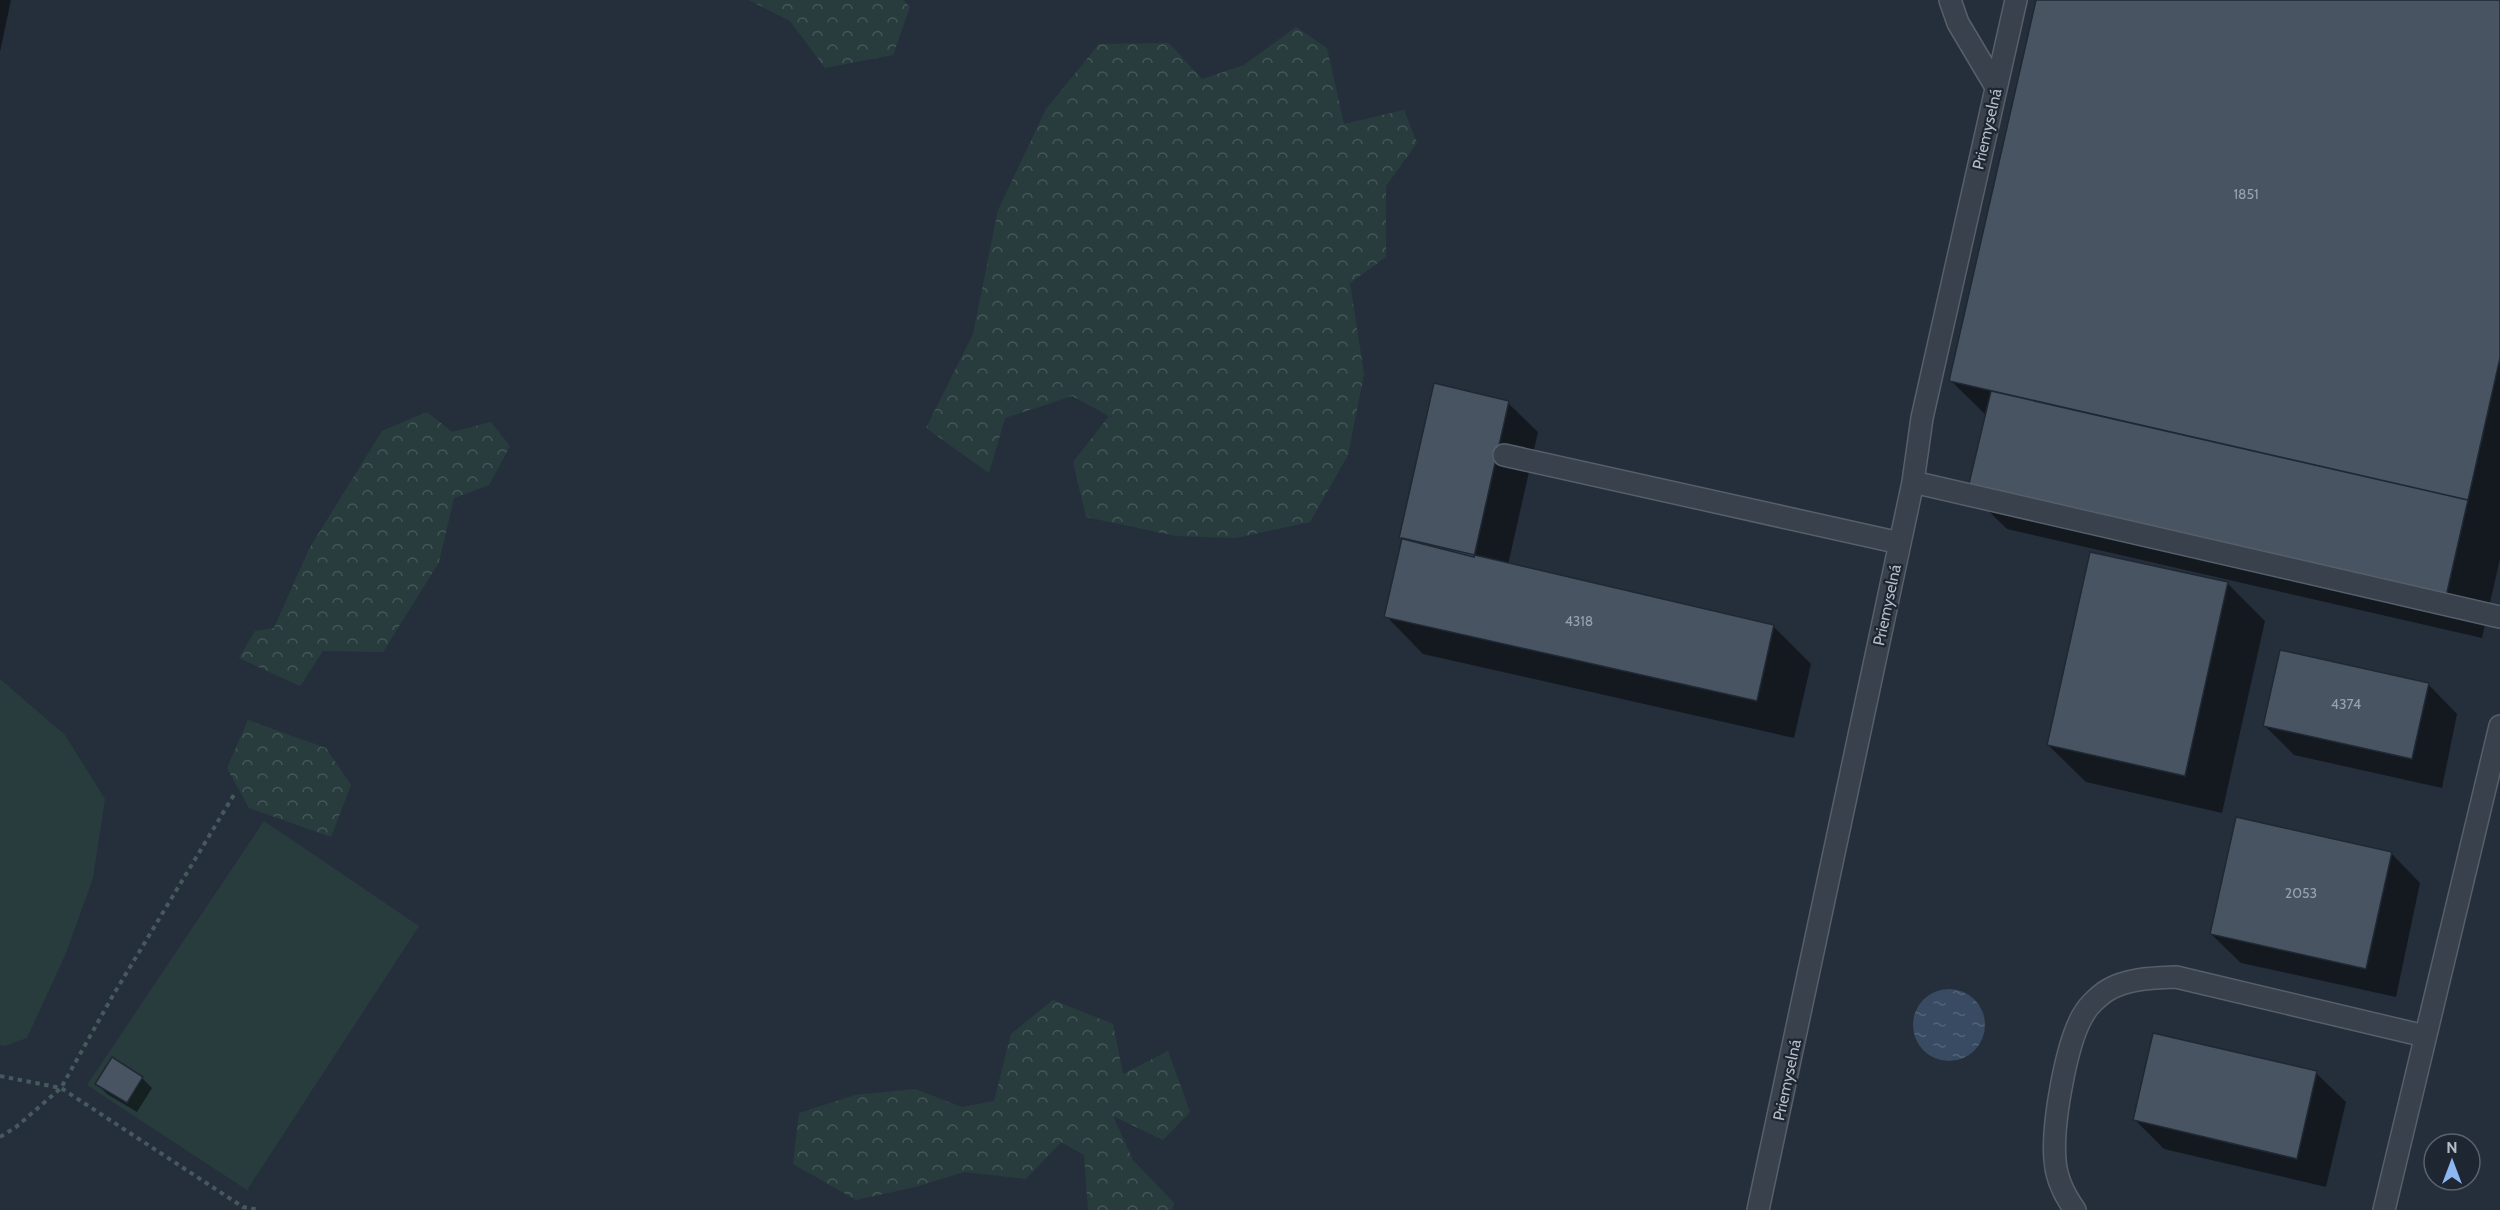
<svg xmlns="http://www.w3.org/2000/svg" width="2500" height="1210" viewBox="0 0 2500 1210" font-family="Cabin,sans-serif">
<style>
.forest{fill:url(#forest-crowns)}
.pitch{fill:#283c3d}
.water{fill:url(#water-ripples)}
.shadow{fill:#0007}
.building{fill:#485462;stroke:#1f2833;stroke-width:1.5}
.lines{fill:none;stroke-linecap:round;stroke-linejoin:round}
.lane-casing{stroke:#565f6a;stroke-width:24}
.path{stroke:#46595c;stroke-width:4;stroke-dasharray:4.5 4.5;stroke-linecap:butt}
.lane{stroke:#38414c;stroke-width:21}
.labels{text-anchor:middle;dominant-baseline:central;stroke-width:4.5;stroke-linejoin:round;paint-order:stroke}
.number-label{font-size:14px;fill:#99a2ae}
.street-label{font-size:16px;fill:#b4bcc7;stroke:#1d2631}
</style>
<defs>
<pattern id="forest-crowns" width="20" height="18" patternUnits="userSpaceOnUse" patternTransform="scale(1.5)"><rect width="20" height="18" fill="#283c3d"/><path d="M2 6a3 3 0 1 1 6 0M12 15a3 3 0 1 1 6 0" fill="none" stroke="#455658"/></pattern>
<pattern id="water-ripples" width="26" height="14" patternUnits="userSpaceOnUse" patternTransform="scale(1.5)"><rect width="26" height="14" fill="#394b62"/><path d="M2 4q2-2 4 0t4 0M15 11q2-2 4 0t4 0" fill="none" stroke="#536377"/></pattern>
</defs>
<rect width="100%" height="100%" fill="#252f3b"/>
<path class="forest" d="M749,0h154l7,7 -17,48 -68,13 -35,-47z
M1296,27l31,21 17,76 60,-14 13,33 -31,43v71l-36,26 14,91 -16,81 -38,67 -74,16 -60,-2 -90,-19 -13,-55 36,-46 -37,-20 -67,22 -16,55 -63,-45 47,-94 25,-124 48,-101 53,-65 70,-1 33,36 42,-14z
M427,412l25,20 39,-10 19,24 -21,39 -35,13 -15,64 -56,90 -60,-1 -23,35 -61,-28 16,-27 19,-3 35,-79 73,-118z
M248,720l78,28 25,37 -20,52 -82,-29 -22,-40z
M1053,1000l60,24 10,50 45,-23 22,61 -27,28 -50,-24 20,44 41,43 -2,7h-84l-4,-55 -23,-13 -35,37 -62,-7 -49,15 -59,13 -63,-36 6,-51 56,-18 60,-6 47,18 32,-6 17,-67z"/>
<path class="pitch" d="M0,679l65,56 40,64 -12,79 -27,75 -39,85 -22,8 -5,-1z
M264,821l155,105 -172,264 -160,-105z"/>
<path class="water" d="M1913 1025a36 36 0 1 1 72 0a36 36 0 1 1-72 0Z"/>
<path class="shadow" d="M0,0h11l-11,52z
M2038,0h462v559l-18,79 -475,-109 -38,-37 18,-76 -36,-35z
M1508,403l30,29 -30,133 265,61 38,38 -17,74 -371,-84 -37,-38 17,-76z
M2227,583l38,38 -43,192 -136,-31 -38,-37z
M2428,684l29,30 -15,74 -148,-33 -30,-30z
M2391,853l29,30 -24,114 -155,-34 -30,-29z
M2316,1073l30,29 -20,85 -162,-38 -30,-30z
M142,1078l10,10 -15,24 -30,-18 -10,-10z"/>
<path class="building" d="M2036,0h464v358l-32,142 -519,-119z
M1434,383l75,18 -35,156 -75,-19z
M1991,391l477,109 -23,101 -478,-109z
M1402,538l372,87 -17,76 -373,-84z
M2090,552l138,30 -43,194 -138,-31z
M2280,650l149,33 -17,76 -149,-33z
M2236,817l156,35 -26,117 -156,-35z
M2153,1033l164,38 -20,88 -164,-39z
M112,1057l31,20 -16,26 -32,-19z"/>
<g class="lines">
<g class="lane-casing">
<path id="lane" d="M1950,0l8,23 38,64
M1504,455l396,88
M1913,482l587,135
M1758,1210l142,-667 13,-61 9,-64 94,-418
M2075,1210c-10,-14 -19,-32 -20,-50 -3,-34 11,-120 30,-148 4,-7 16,-18 23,-22 20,-12 46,-12 68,-13l249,59
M2384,1210l116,-484"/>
</g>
<path class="path" d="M0,1076l61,12 182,119 17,3
M0,1137l16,-10 45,-39 51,-91 123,-204"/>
<use href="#lane" class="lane"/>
</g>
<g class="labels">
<g class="number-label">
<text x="2246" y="194">1851</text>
<text x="1579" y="621">4318</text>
<text x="2346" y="704">4374</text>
<text x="2301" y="893">2053</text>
</g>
<g class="street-label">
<text transform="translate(1987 129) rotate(-77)">Priemyselná</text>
<text transform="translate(1887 605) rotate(-78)">Priemyselná</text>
<text transform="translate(1787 1080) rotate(-78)">Priemyselná</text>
</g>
</g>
<g transform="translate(2452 1162)"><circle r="28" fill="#1d2631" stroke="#59626d" stroke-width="1.5"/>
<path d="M0-4.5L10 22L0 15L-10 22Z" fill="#8eb7f2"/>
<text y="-9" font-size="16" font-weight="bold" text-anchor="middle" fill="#b4bcc7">N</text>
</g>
</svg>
